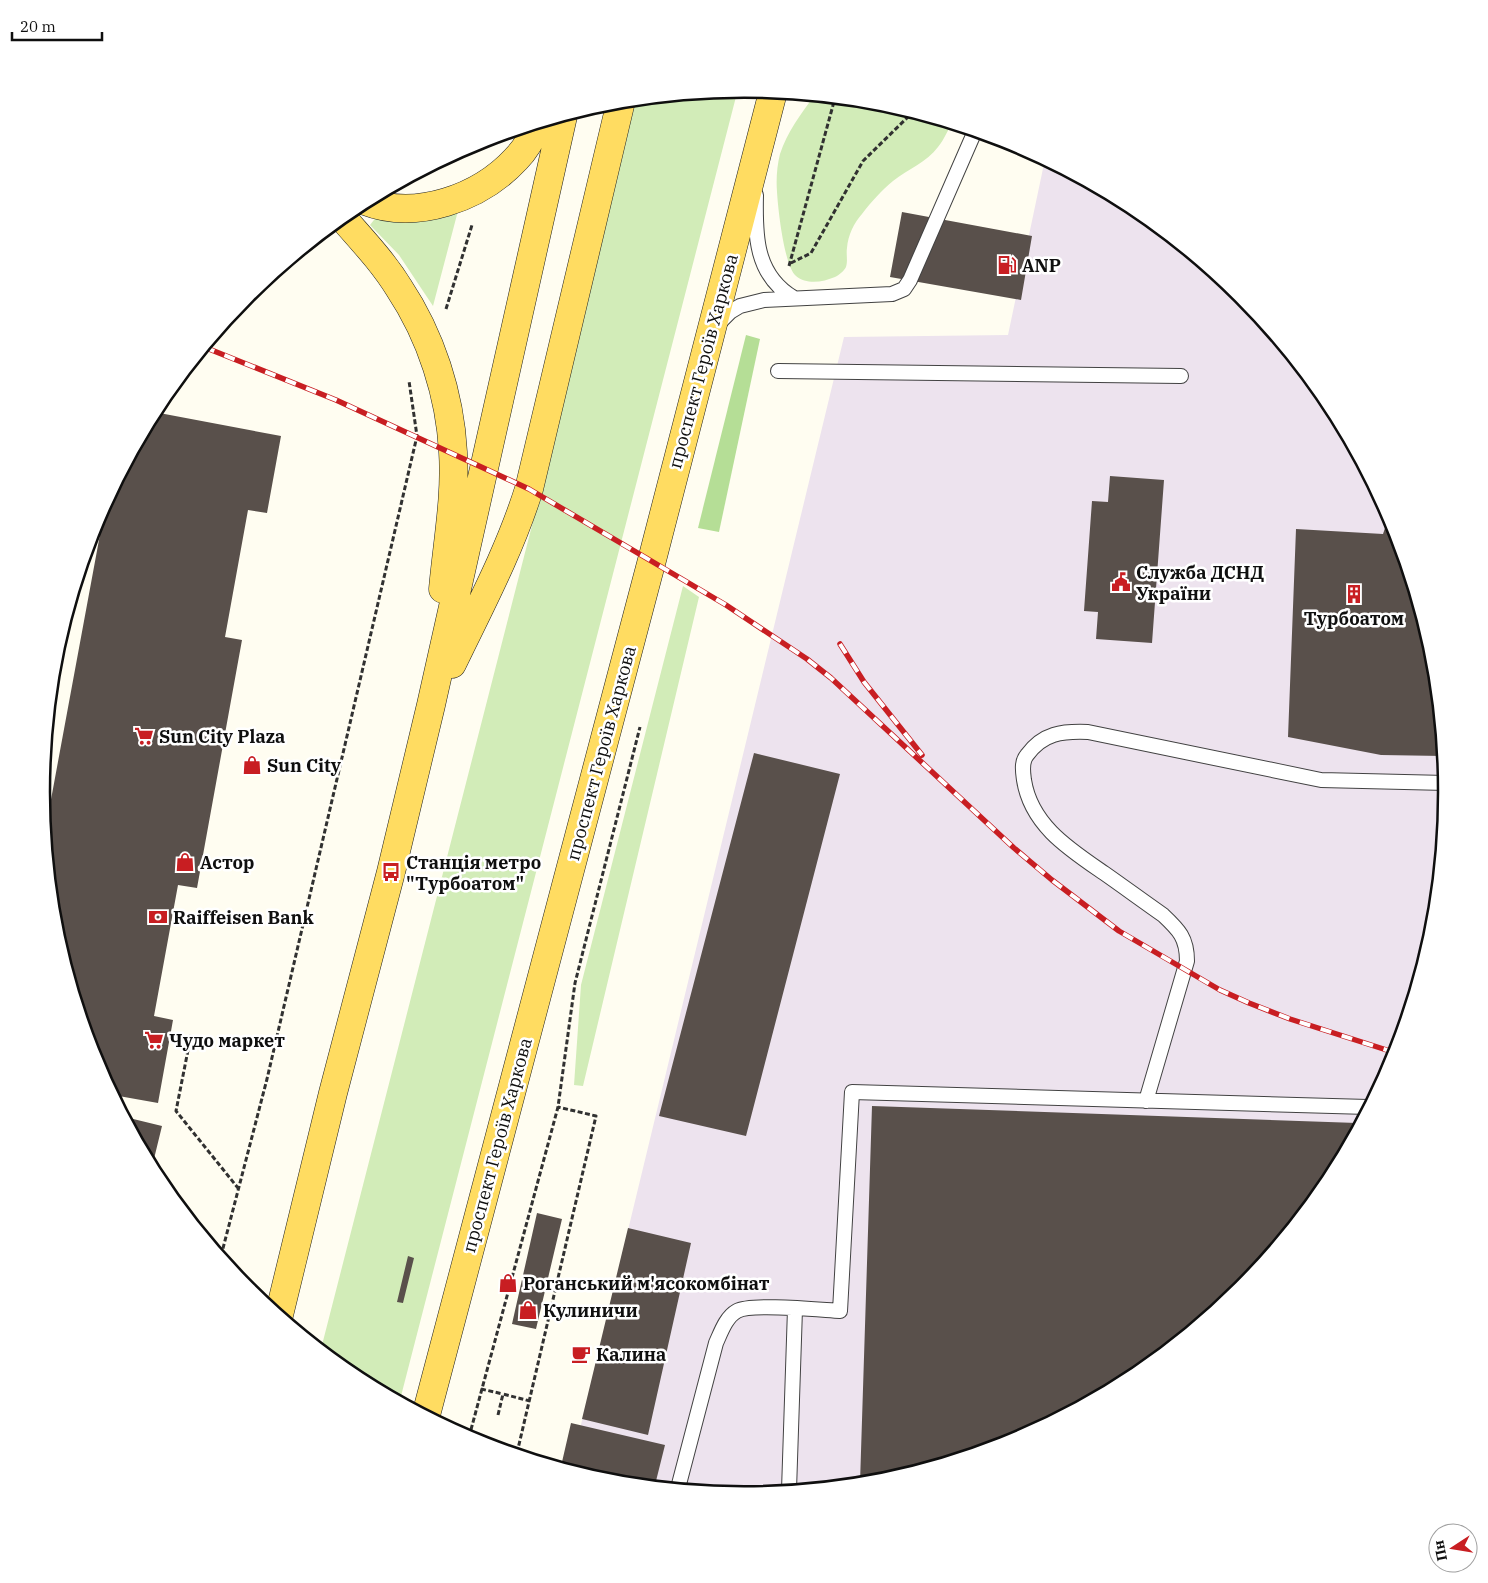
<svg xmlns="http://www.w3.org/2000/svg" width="1488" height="1583" viewBox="0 0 1488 1583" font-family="'IBM Plex Serif',serif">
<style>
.industrial{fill:#ede3ee}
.green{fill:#d2ecb8}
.forest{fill:#b5de96}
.building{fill:#59504b}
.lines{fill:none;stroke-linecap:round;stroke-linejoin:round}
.service-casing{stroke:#424242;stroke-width:16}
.primary-casing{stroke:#202020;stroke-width:29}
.path{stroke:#313131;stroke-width:3;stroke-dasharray:5 2.5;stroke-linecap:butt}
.service{stroke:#fff;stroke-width:14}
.primary{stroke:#ffdc61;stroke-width:28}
.rail-casing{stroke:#c81e22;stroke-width:5.5}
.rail{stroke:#fff;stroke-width:4;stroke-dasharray:11;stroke-linecap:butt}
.labels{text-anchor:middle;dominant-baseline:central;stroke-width:5;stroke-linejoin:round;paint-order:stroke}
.poi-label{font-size:18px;font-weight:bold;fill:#0f0f0f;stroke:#fff;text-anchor:start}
.street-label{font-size:18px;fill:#0f0f0f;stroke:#fff}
.rim{fill:none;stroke:#0f0f0f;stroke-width:2.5}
</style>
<rect width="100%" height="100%" fill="#fffdf1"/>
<path class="industrial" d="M1045,159l90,48 106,88 87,106 65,122 40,132 14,137 -14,137 -40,132 -65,121 -87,107 -107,87 -121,65 -132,40 -137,13 -137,-13 -37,-11 274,-1133 164,-2z"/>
<path class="green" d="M738,89l-338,1311 -47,-24 -32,-27 217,-847 97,-403z
M814,96l67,6 71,22c-5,7 -8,16 -14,23 -11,15 -30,22 -45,34 -11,9 -22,21 -31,33 -8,9 -14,21 -15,34 -1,6 1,13 -1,19 -2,4 -7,8 -11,10 -12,5 -28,8 -39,-1 -12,-10 -18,-68 -19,-84 -1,-13 0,-26 3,-38 7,-22 21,-40 34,-58z
M481,140c-19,20 -42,32 -70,37z
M459,207l-26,99 -34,-51 -29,-30 7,-9z
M683,586l16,11 -116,489 -9,-1 7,-100z"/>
<path class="forest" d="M746,335l14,4 -41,193 -21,-4z"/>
<path class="building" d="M902,212l130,24 -11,64 -131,-23z
M154,412l127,24 -14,77 -19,-3 -23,127 17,3 -45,248 -19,-3 -24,131 19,4 -15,83 -45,-8 -18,-35 -40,-132 -10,-96 61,-330z
M1110,476l54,4 -12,163 -56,-4 2,-27 -14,-1 8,-110 16,1z
M1387,522l6,1 40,132 10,101 -62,-1 -93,-18 8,-208 87,5z
M754,753l86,21 -94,362 -87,-20z
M872,1106l485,17v5l-29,54 -87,107 -107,87 -121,65 -132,40 -21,2z
M125,1117l37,9 -10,41 -7,-13z
M537,1213l25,6 -26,110 -24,-5z
M628,1228l63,15 -43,192 -66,-16z
M408,1256l6,2 -11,45 -6,-1z
M571,1423l94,22 -10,40 -48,-4 -29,-9 1,-6 -17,-4z"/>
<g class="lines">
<g class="service-casing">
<path id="service" d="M756,195c-1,40 -1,80 38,103
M718,324l12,-12 10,-6 24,-6 128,-6 12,-5 6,-9 65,-149
M778,371l403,5
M1146,1101l41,-140c0,-23 -8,-31 -24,-46 -20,-14 -39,-28 -59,-42 -35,-24 -73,-48 -80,-93 -1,-8 -3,-18 3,-25 16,-22 35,-24 61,-23l233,48 125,3
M678,1488l38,-145c5,-11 10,-26 21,-32 14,-8 84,-1 103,0l12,-219 516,15
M789,1490l6,-181"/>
</g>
<g class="primary-casing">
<path id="primary" d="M365,201c51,20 115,-3 151,-42 10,-10 17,-23 22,-36
M342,217c20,23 41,45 57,71 32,48 51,107 54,164 3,45 -6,92 -10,137
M452,664c28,-58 58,-114 77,-175l92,-388
M279,1315l54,-222 58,-221 40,-167 132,-589
M426,1415l226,-855 121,-468"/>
</g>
<path class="path" d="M791,263l20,-10 52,-92 50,-49
M789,266l46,-168
M446,309l26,-84
M191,1035l-15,76 62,77
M221,1256l46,-177 150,-643 -8,-55
M481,1389l22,5
M498,1415l5,-21 27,7
M469,1437l89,-330 17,-124 65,-256
M517,1453l79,-337 -38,-9"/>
<use href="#service" class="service"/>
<use href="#primary" class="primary"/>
<g class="rail-casing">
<path id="rail" d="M204,347l132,53 193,89 197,116 81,54 24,19 183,170 38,32 67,51 101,59 29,13 41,16 106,34
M840,644l24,38 58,73"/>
</g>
<use href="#rail" class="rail"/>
</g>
<defs>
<g id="fuel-bare" transform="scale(1.5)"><path d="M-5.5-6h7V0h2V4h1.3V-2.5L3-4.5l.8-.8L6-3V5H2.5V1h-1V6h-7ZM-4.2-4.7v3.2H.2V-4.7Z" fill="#c81e22" stroke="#fff" stroke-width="2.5" paint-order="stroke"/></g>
<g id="civic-bare" transform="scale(1.5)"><path d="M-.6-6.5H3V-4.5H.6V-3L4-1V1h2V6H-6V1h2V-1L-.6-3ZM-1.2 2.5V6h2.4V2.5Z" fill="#c81e22" stroke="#fff" stroke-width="2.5" paint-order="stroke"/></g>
<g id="building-bare" transform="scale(1.5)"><path d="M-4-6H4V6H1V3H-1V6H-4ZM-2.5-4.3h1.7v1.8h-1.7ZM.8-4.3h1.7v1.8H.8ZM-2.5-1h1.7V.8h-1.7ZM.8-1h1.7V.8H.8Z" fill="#c81e22" stroke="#fff" stroke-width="2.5" paint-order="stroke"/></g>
<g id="supermarket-bare" transform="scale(1.5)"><path d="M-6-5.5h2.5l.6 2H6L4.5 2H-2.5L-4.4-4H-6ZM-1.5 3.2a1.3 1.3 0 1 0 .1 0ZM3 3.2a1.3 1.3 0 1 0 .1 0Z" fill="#c81e22" stroke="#fff" stroke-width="2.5" paint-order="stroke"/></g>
<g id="shop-bare" transform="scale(1.5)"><path d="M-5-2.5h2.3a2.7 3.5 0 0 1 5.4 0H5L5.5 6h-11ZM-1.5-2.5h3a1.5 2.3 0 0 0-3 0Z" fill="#c81e22" stroke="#fff" stroke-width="2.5" paint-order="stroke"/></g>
<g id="bus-bare" transform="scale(1.5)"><path d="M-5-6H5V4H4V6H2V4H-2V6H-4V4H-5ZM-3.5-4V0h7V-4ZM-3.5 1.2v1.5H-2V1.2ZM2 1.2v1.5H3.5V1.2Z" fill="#c81e22" stroke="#fff" stroke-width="2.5" paint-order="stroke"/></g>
<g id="bank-bare" transform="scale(1.5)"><path d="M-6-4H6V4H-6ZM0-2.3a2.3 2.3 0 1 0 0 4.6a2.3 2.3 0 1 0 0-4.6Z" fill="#c81e22" stroke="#fff" stroke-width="2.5" paint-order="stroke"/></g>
<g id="cafe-bare" transform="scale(1.5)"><path d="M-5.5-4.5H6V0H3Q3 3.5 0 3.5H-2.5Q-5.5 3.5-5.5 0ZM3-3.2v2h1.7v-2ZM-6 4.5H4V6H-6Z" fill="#c81e22" stroke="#fff" stroke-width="2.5" paint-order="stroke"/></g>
</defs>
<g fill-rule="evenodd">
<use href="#fuel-bare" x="1007" y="265"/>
<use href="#civic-bare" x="1121" y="582"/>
<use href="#building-bare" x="1354" y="594"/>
<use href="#supermarket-bare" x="144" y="736"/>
<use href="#shop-bare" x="252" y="765"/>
<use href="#shop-bare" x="185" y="862"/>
<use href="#bus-bare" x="391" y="872"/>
<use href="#bank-bare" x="158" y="917"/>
<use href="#supermarket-bare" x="154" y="1040"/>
<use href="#shop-bare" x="508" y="1283"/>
<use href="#shop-bare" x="528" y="1310"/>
<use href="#cafe-bare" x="581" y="1354"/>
</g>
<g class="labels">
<g class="poi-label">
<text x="1022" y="265">ANP</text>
<text x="1136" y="572">Служба ДСНД<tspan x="1136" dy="21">України</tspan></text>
<text x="1354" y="618" text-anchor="middle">Турбоатом</text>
<text x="159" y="736">Sun City Plaza</text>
<text x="267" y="765">Sun City</text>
<text x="200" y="862">Астор</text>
<text x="406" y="862">Станція метро<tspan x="406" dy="21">"Турбоатом"</tspan></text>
<text x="173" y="917">Raiffeisen Bank</text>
<text x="169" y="1040">Чудо маркет</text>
<text x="523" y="1283">Роганський м'ясокомбінат</text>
<text x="543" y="1310">Кулиничи</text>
<text x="596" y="1354">Калина</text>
</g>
<g class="street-label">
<text transform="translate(703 361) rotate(-75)">проспект Героїв Харкова</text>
<text transform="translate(601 753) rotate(-75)">проспект Героїв Харкова</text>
<text transform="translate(497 1145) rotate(-75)">проспект Героїв Харкова</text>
</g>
</g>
<path d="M0 0H1488V1583H0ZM50 792a694 694 0 1 1 1388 0a694 694 0 1 1-1388 0Z" fill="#fff" fill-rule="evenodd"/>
<path class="rim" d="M50 792a694 694 0 1 1 1388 0a694 694 0 1 1-1388 0Z"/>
<g transform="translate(1453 1548) rotate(258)"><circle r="24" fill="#ffffff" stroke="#9f9f9f"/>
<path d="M0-4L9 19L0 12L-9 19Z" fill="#c81e22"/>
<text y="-8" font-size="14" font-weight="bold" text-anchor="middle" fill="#0f0f0f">Пн</text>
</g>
<path d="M12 32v8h90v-8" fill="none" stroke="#0f0f0f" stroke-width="2.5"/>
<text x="20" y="32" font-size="15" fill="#0f0f0f" stroke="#ffffff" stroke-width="4" paint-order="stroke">20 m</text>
</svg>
